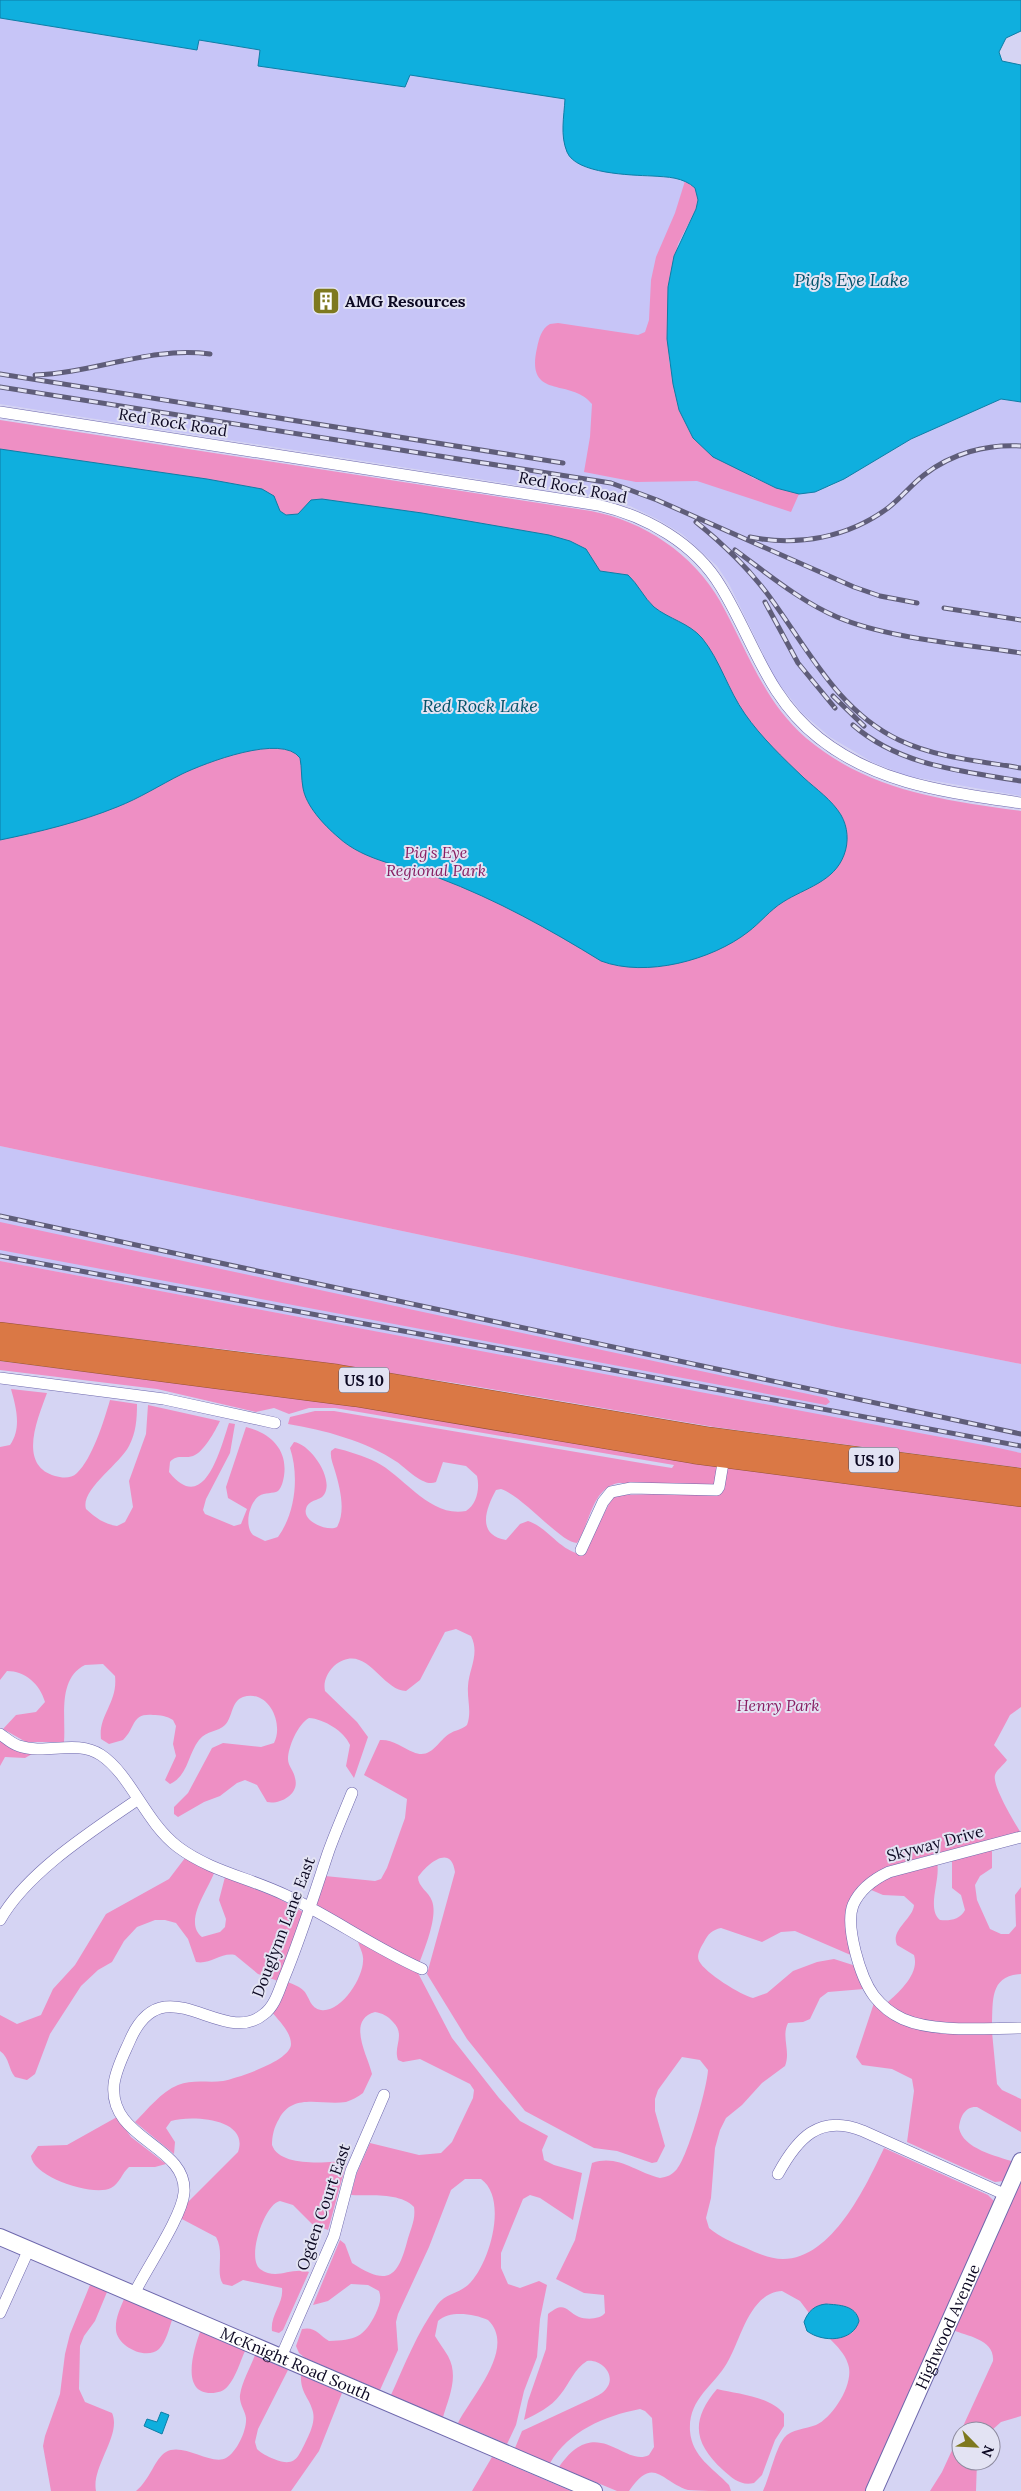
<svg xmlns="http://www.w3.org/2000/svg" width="1021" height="2491" viewBox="0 0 1021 2491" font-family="Lora,serif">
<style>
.built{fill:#c7c5f7}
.green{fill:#ee8fc4;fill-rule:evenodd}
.water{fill:#0fafde;stroke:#0e7da6}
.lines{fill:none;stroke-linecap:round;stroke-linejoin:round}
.street-casing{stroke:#6e68ad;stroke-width:12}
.secondary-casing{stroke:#6e68ad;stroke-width:18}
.highway-casing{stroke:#925139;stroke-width:22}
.street{stroke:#fff;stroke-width:11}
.secondary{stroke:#fff;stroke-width:16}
.highway{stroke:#da7845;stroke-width:21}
.rail-casing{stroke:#5f5d79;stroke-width:5}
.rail{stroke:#e3e3f3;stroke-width:3;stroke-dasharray:9;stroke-linecap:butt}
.labels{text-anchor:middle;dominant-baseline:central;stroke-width:4;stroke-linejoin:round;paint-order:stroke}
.shield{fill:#e3e3f3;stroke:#4c4a61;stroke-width:1}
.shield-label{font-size:15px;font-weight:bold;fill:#0c0822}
.poi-label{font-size:16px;font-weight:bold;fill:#0c0822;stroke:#e3e3f3;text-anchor:start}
.street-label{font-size:16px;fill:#0c0822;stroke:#e3e3f3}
.park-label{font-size:16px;font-style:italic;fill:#881e62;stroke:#e3e3f3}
.water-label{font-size:18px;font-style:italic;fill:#005169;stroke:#e3e3f3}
</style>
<rect width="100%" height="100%" fill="#d5d4f3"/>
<path class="built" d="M0,18l197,32 2,-10 61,10 -1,16 145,21 6,-13 156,25 -3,35 4,18 7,9 14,7 54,8 28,1 16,4 142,307 83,-49 90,-40 20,3v394l-114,-20 -35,-14 -42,-25 -28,-24 -26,-33 -47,-96 -12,-18 -35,-32 -25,-15 -27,-13 -37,-9 -593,-93z
M0,1146l530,112 306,69 185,37v89l-1021,-192z"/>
<path class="green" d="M685,181l10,7 3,12 -2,9 -18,35 -10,43 1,73 10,50 74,68 46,16 -8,18 -94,-31 -61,1 -52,-10 6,-35 2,-33c-21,-27 -67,-3 -55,-56 2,-9 4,-19 13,-24l8,-1 80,12 7,-3 4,-12 2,-40 5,-23 19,-44z
M0,420l591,91c53,10 102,43 129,90 27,48 43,100 86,137 63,53 136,62 215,73v553l-185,-37 -306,-69 -530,-112z
M0,1222l827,176 3,4 -4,3 -826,-155z
M0,1261l994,186 27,6v15l-307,-41 -259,-44 -200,-30 -255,-30z
M0,1361l344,43 370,62 307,40v201l-11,8 -16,30 13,15c-3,5 -10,9 -12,15 -3,11 20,48 26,58l-102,25 -64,35 -2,63 -58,-25 -14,1 -19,10 -41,-14c-9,2 -13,6 -17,14 -3,5 -8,13 -5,19 6,12 42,34 54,37l14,-5 26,-22 24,-9 17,-3 22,7 8,23 -36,3 -8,6 -10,21 -7,3 -15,1c-7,14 3,28 -3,43l-23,17 -20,22 -16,13 -6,12 -5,18 -4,50 -5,20 3,10c11,9 24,15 37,20 11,5 24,11 37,11 49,0 83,-73 101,-111l104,47 6,6v5l-127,285h-104c7,-15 12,-41 21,-53 7,-9 22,-9 32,-13 17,-8 39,-42 32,-61 -3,-10 -11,-18 -18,-25l22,-6 7,-12 -3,-8c-14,-10 -34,-13 -47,0l-9,-12 -18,-10c-33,2 -41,49 -55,72 -14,24 -39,36 -37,68 2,26 23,37 39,54l2,6c-13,0 -31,0 -43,-1 -28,-9 -34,-35 -59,1h-12l-58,-24c38,-55 65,1 90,-12l5,-8 -2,-29 -7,-7 -5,-2c-36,7 -71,22 -90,54l-35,-15 7,-17 71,-33c6,-3 12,-6 15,-12 7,-13 -8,-27 -21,-25 -13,8 -17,22 -27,34 -9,12 -23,19 -36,25l4,-19 18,-52 2,-35c17,-14 18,-3 31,3 8,3 22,2 26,-4l-1,-18 -20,-2 -28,-14 19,-39 17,-77c26,-9 43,9 68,15 7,-1 12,-3 17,-9 11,-13 30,-81 31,-99l-8,-10 -18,-3 -24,33 -3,9v12l10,35 -8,16 -5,1 -35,-12 -23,-3 -69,-37 -58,-72 -40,-65 28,-102c-4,-29 -28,-8 -37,5 0,10 11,15 14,24 6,15 -7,47 -13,63l-96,-52 -7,-8 9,-28 50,5 6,-2 6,-11 18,-50 2,-19 -43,-24 16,-35c12,-1 23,8 33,12 18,8 24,-10 36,-18 6,-4 12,-4 18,-9 5,-13 0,-25 1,-39 1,-17 12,-32 3,-50l-15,-7 -11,3 -25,48 -14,11c-25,0 -40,-51 -72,-25 -7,7 -11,16 -9,25l32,31 11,15 -14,41 -8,-12 4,-21c-6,-14 -26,-26 -41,-27 -11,6 -21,29 -21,41 0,7 6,12 7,19 5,16 -15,27 -28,24l-10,-17 -12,-5 -8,3 -17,13 -16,6 -26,15 -4,-3v-7l14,-14 24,-45 11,-5 38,4 13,-4c10,-19 -5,-54 -31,-46 -12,4 -10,20 -18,28 -7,7 -18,5 -26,15 -11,14 -11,36 -29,44l-5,-4 11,-24 -3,-12 3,-18 -3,-6c-6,-4 -13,-5 -20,-5 -22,-2 -17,13 -30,25l-14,4 -8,-5c-3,-24 17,-36 14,-63l-12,-12 -18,1c-28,14 -19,52 -21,77h-38l-23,-13 13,-14 20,-3 9,-10c-5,-18 -20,-31 -38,-31l-7,9v-233l10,-2c12,-17 6,-38 1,-56l36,4c-9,25 -30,72 8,83 7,2 16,3 22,-3 15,-14 27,-52 33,-73l27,4c0,15 -1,29 -8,42 -9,18 -49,44 -43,63 10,9 18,15 31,17l8,-4 8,-15 -4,-26 17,-47 2,-29 72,16c-5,10 -16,31 -27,35 -9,3 -16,-2 -23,6l-1,10c35,44 51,-22 60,-49l6,1 -5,29 -24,46 -3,11 2,4 29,12 7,-2 6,-15 -19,-11 -2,-11 20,-60c24,6 42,22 38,49 -1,5 -2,11 -6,15 -5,3 -13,1 -19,5 -10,7 -15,30 -6,39l12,6 13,-4c18,-25 21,-62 12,-89l4,-6c16,2 39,35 31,51 -4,9 -16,5 -19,16 -4,13 23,23 31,18 9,-16 3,-39 -2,-56 -2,-7 -5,-13 -4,-20l4,-3c13,3 29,8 41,14 28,14 54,56 90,49 11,-7 14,-23 11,-35l-11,-10 -23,-4 -7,20c-12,6 -30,-14 -39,-20 -31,-21 -73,-32 -109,-38l2,-7 25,-6h19l319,54 19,3 2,-3 -339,-57h-26l-20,6 -15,-6 -18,4 -99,-23 -157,-19zM618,1483h48l-5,11 -41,1 -8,3 -29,57c-25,-5 -34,-27 -55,-34l-8,3 -14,16c-29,-5 -21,-30 -10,-50l5,-1c22,7 60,54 76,54 13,-19 15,-55 41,-60z
M0,1741l16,10 16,3 -7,4 -20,-1 -5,9z
M992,1849v19l-12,8 -5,9 2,15 13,29 11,5h8l7,-8 -1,-31 6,-8v87c-31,2 -28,25 -29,51l-57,-3 -27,-5 -21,-14c12,-11 33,-29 27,-48l-17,-10c-7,-15 16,-26 17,-40l-10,-9 -21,-1 -14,-6 11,-8 57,-19c4,18 -11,46 3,58 9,1 20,0 25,-10l-4,-15 -9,-7v-30z
M185,1858l29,15c-6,17 -31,49 -12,64l18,-5 5,-5 1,-8 -7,-19 6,-23 53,21 25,14 -25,69 -20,-7 -23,-19c-14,-3 -25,10 -39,7l-8,-23 -12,-16 -11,-3h-10l-18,7 -13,14 -12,21 -14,8 -17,16 -31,48 -15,40 -8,6 -12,-3c-7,-8 -5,-19 -15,-26v-36l17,9 24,-9 12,-26 22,-24 31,-51 63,-35z
M358,1942l60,31 34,65 47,60 21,23 28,15 -6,14 2,10 10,5 28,8 -9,47 -33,-22 -10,-3 -7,4 -22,54v15l7,16 12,4 19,-7 8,4 -7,34 -3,38 -13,34 -8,34 -9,19 -49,-21c13,-26 59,-75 30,-103 -14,-6 -38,-10 -50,1l-3,15c4,7 9,13 13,20 11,20 1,41 -5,61l-52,-22c14,-31 26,-62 46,-90 9,-12 21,-11 31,-20 21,-19 41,-86 13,-106h-16l-14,11 -22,57 -31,67 -2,8 2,28 -18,40 -75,-32 -6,-5 -3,-7 6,-17c13,-3 17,6 27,12 26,-1 35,-3 47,-28 3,-7 6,-14 3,-22l-11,-6 -17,-1 -23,17 -15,4 27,-65 5,4 7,19c34,22 45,17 55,-21 3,-12 9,-22 7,-35 -14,-15 -44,-11 -63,-12l5,-20 14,-32 49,12 22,-2 11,-11 21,-44 1,-8 -4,-6 -50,-25 -17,3 -5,-2c-5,-14 8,-25 -5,-38 -5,-6 -11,-9 -18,-10 -29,8 -7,44 -3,62l-9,19c-5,4 -11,7 -17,9 -24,4 -53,-10 -67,17 -5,8 -7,17 -7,26 8,23 56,17 75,16l-19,69 -16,-6 -19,-19 -13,-4c-15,2 -34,57 -20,68 17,12 29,-2 49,3l-26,58 -4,3 -7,-2c-2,-16 12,-28 10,-43l-39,-8 -11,6 -9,-2c-8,-11 2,-31 -7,-47l-36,-19 7,-15 51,-51c12,-34 -47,-37 -67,-31l-5,7 9,14 -1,12 -39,-32c12,-12 26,-30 43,-37 14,-6 30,-2 45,-4 14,-3 68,-20 68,-37 0,-12 -12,-23 -19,-32l15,-30c6,2 12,4 17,9 6,7 6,17 17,19 20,3 42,-32 42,-49 1,-6 -3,-13 -5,-19z
M874,2003l12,10 106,19 5,52 5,6 19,9v33l-44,-25c-12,-1 -17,10 -18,21 4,21 38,28 55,34l-10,19 -9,1 -88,-40 7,-51 -2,-12 -20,-10 -30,-4 -6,-8z
M117,2117l14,20 35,27 -11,3h-26c-7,6 -9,16 -18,21 -18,9 -78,-11 -80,-32l7,-10 29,-1z
M1021,2176v240l-20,6 -10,9h-30v30h16l-1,30h-46l12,-19 51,-111c2,-21 -25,-25 -41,-31z
M90,2285l17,7 -12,29 -11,15 -4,10 -1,43 6,13 27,11c10,22 -21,54 -16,78h-45l-8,-45 2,-10 15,-42 5,-40 5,-20z
M124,2299l48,21c-3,9 -6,22 -13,29 -13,12 -42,-3 -43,-19 -1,-11 4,-21 8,-31z
M200,2332l45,19c-5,11 -9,26 -17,35 -4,5 -10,7 -17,7 -31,0 -17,-44 -11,-61z
M255,2355l33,15 -30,59 -3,13 2,7c5,5 10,7 17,10 22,9 24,-2 33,-20 4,-8 8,-18 6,-27 -3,-14 -13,-19 -12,-37l41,18 -23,58 -28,40h-155c14,-11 19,-33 30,-39 17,-10 45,14 60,6 11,-6 21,-28 20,-40 -1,-8 -7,-14 -6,-23 2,-13 10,-27 15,-40z
M717,2389c20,5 53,7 67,25v12l-9,14 -13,35 -8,8c-13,3 -21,-4 -31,-13 -29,-27 -33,-49 -6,-81z
M492,2457l79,34h-99z"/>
<path class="water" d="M0,0h1021v31l-15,7 -7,14 3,9 19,4v337l-20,-3 -90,40 -67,40 -29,13 -16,2 -23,-6 -63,-31 -20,-19 -14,-28 -6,-26 -6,-45 1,-52 6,-31 22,-47 2,-9 -3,-12c-12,-11 -27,-11 -43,-12 -21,-1 -76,-2 -85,-24 -7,-17 -3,-35 -2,-53l-155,-24 -5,12 -147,-21 2,-16 -61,-10 -2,10 -197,-32z
M0,449l207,30 55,10 12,7 6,15 6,4 12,-1 13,-14 11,-1 100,14 127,22 21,6 16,8 14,22 28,4c10,9 16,23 26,32 15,12 35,16 48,31 18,22 26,52 43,76 16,23 38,44 59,64 12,11 28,22 37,37 7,12 8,27 3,40 -10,27 -39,33 -61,47 -13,8 -23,21 -35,30 -36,28 -102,46 -147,29 -52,-32 -104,-61 -162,-83 -33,-12 -74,-16 -101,-41 -14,-12 -32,-31 -35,-49 -2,-10 -1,-20 -3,-30 -18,-25 -95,5 -118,16 -22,11 -42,24 -65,33 -37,15 -78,25 -117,33z
M826,2304c13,1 30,1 33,17 -6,21 -36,22 -52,10l-3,-9c4,-11 11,-17 22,-18z
M161,2412l8,3 -7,19 -18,-8 3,-7 10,3z"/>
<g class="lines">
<g class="street-casing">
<path id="street" d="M0,412l598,93c48,11 97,38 123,82 33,54 45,109 98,151 59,47 130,54 202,65
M0,1378l164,21 111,24
M581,1550l22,-48 8,-10 20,-4 86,2 2,-3 5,-30
M0,1734c6,4 12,10 19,12 27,9 57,-7 82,9 30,20 44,67 77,92 32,24 72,31 107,48 47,22 89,53 137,74
M1021,1837l-132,35c-15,7 -29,17 -36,33 -8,21 7,72 21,91 7,9 18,18 29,23 32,14 83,9 118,9
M0,1920c27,-48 92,-89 137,-120
M778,2174c19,-35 41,-61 85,-43l143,64
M134,2294c12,-25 48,-77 50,-101 4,-48 -76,-53 -70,-109 2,-16 11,-32 17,-46 34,-74 92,11 133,-24 11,-8 15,-24 20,-36 17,-41 30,-83 44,-125 7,-20 16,-40 24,-60
M0,2313l29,-64
M281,2357l53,-121 17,-65 33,-76"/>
</g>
<g class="secondary-casing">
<g id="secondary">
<path id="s1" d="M0,2237l594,254"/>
<path id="s2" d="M874,2491l147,-330"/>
</g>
</g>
<g class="highway-casing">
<path id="highway" d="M0,1333l337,42 373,63 311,41
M0,1350l356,46 338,57 327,43"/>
</g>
<use href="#street" class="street"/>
<use href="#secondary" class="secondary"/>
<use href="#highway" class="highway"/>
<g class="rail-casing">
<path id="rail" d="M0,374l563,89
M35,375c60,-2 115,-29 175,-21
M0,387l611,96 46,17 197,87 26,9 37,7
M696,522c26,21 50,44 70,70 40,53 70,118 133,148 38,18 81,21 122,28
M750,537c48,10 99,0 138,-29 13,-10 23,-23 36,-33 28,-22 63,-31 97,-29
M735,550c33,24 65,51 102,67 52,22 128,27 184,36
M765,602l33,61 37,45
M944,608l77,12
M833,696l31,30
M853,725c47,41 109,46 168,56
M0,1216l1021,218
M0,1256l1021,190"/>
</g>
<use href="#rail" class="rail"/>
</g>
<defs>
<g id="building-square" transform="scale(1.4375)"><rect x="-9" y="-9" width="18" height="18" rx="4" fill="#7e791f" stroke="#e3e3f3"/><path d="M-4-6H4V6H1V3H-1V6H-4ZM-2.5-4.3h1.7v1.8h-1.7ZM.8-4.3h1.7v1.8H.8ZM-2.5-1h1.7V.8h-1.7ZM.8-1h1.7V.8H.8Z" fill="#fff"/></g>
</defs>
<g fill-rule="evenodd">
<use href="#building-square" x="326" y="301"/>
</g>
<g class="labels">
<g class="shield">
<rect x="339" y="1367.5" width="50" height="25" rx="4"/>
<rect x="849" y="1447.5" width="50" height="25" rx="4"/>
</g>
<g class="shield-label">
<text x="364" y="1380">US 10</text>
<text x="874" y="1460">US 10</text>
</g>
<g class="poi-label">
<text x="345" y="301">AMG Resources</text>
</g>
<g class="street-label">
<text transform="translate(173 422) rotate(9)">Red Rock Road</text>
<text transform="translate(573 487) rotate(11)">Red Rock Road</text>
<text transform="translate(935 1843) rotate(-15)">Skyway Drive</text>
<text transform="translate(283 1927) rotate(-69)">Douglynn Lane East</text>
<text transform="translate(323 2207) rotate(-71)">Ogden Court East</text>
<text stroke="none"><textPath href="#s2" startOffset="180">Highwood Avenue</textPath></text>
<text stroke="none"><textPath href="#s1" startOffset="322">McKnight Road South</textPath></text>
</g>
<g class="park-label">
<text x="436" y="852">Pig's Eye<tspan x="436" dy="18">Regional Park</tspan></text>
<text x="778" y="1705">Henry Park</text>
</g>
<g class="water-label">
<text x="851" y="279">Pig's Eye Lake</text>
<text x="480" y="705">Red Rock Lake</text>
</g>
</g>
<g transform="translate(976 2446) rotate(114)"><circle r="24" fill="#e3e3f3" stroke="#8d8b9f"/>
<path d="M0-4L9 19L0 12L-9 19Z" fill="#7e791f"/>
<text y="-8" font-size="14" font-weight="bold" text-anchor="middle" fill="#0c0822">N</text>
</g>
</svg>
